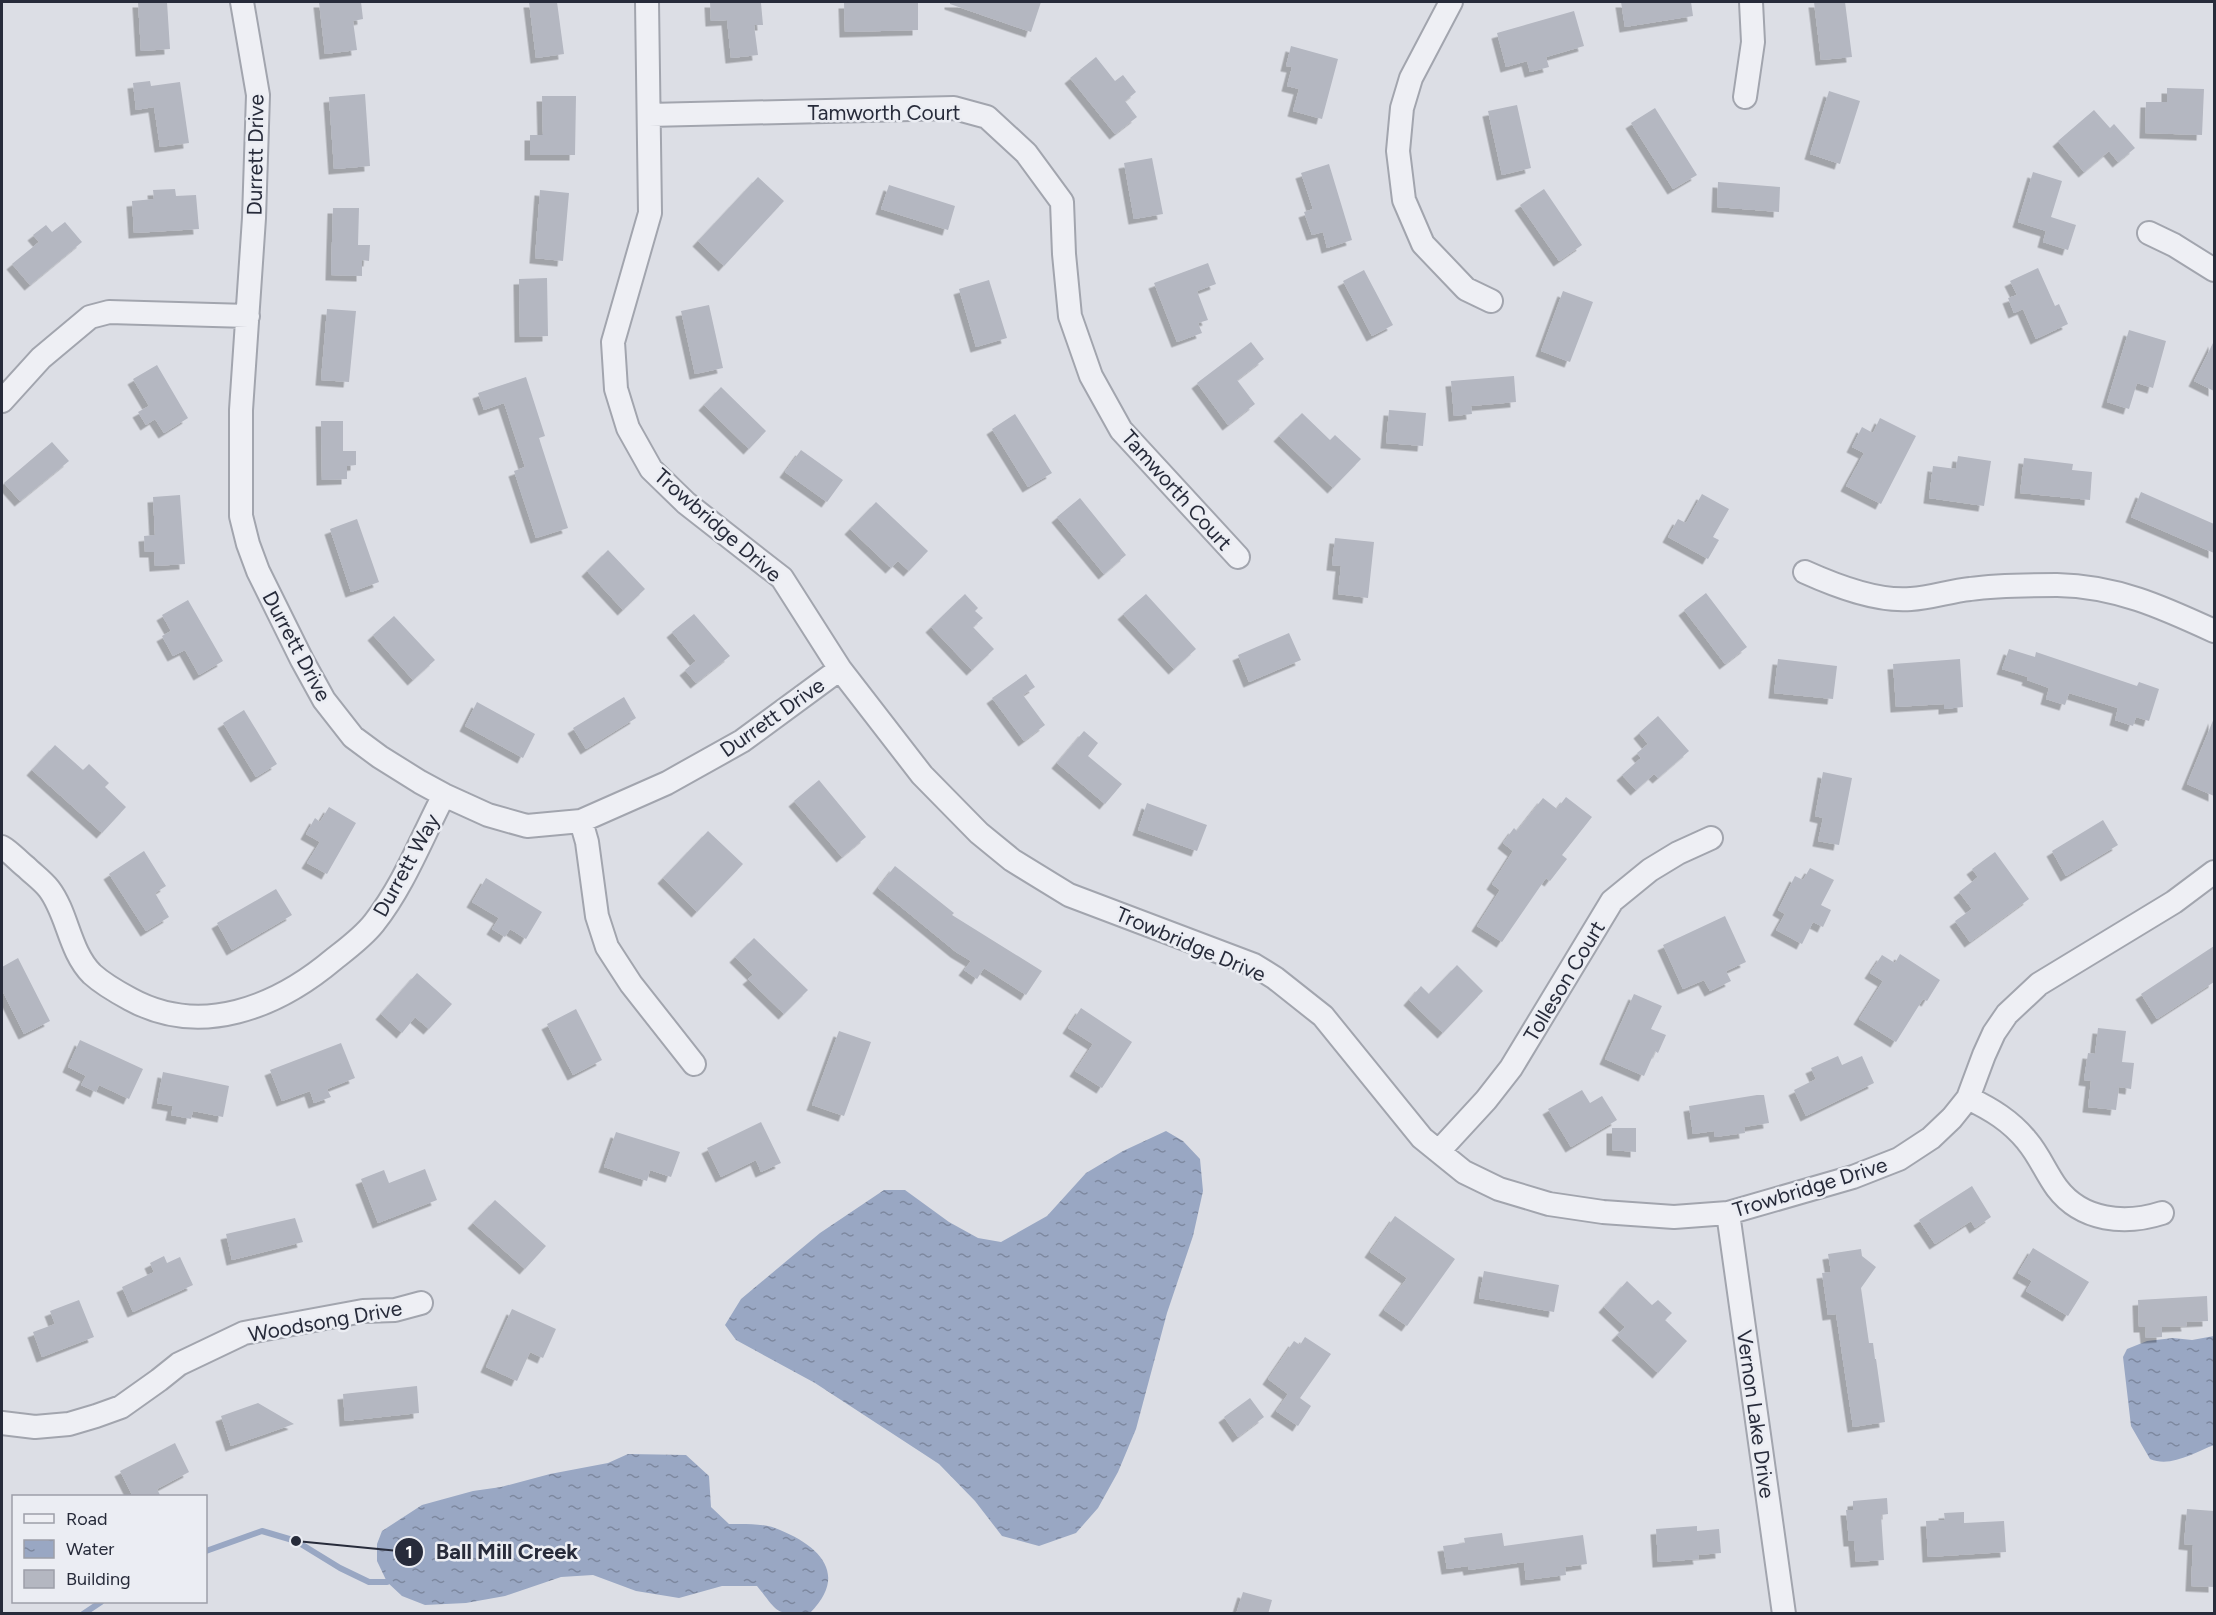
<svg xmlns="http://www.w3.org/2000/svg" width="2216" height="1615" viewBox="0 0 2216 1615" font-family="Figtree,sans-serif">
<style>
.water{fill:url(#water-ripples)}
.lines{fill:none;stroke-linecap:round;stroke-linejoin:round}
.stream{stroke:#99a7c3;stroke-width:6}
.building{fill:#b4b7c1;filter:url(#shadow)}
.street-casing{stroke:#a2a5ae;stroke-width:26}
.street{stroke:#eeeff4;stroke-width:22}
.labels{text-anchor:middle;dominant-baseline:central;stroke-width:5;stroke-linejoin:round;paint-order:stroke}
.street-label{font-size:21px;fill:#272b3a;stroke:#ebedf3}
.leader{fill:none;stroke:#272b3a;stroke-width:2}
.callout-dot{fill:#272b3a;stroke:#ebedf3;stroke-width:2}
.mark-label{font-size:18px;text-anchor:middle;font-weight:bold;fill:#fff}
.callout-label{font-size:22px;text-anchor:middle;font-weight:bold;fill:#272b3a;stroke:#ebedf3;stroke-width:5;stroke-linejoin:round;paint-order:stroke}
</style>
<defs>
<pattern id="water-ripples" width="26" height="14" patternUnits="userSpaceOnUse" patternTransform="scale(1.5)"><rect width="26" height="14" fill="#99a7c3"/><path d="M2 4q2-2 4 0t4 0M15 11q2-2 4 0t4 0" fill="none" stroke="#7d889f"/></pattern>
<filter id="shadow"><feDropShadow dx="-5.5" dy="5.5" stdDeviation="0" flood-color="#0004"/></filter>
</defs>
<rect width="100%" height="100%" fill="#dcdee5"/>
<path class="water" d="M1166,1131l17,10 17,18 3,32 -10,45 -26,77 -31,116 -18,43 -20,36 -22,25 -37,13 -37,-10 -27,-35 -36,-37 -124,-81 -79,-43 -11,-15 16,-26 79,-66 64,-43h21l44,32 29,16 23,4 46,-26 39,-43 37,-22z
M2214,1336v109c-19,7 -43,23 -64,14l-19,-33 -8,-69 4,-8 20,-8 26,-3 19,2z
M628,1454l58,1 23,21 2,31 18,17c16,0 36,-1 51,6 41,17 68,45 30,83 -37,1 -30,1 -53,-27h-35l-43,12 -43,-7 -43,-16 -32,2 -56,19 -39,7 -41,2 -23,-9 -15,-14 -10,-21v-17l5,-13 40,-26 51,-14 28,-4 49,-13 58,-11z"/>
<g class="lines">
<path class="stream" d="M206,1551l56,-20 34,10 44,27 29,14h18
M83,1614l18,-12"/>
</g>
<path class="building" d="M138,2h29l3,47 -29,2z
M319,2h42l2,17 -10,2 4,29 -32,4z
M529,2h28l7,52 -28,4z
M710,2l51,1 2,22h-9l4,30 -27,3 -4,-38 -16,1z
M918,2v28l-73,2 -1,-29z
M950,2h91l-10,30 -81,-28z
M1621,2h70l2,14 -68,11z
M1814,2h31l7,55 -31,3z
M1574,11l10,35 -38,11 3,10 -19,5 -3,-11 -21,6 -9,-34z
M1291,46l47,13 -16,60 -29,-8 6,-22 -12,-3 5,-19 -6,-1z
M1096,57l19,24 8,-6 13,17 -11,9 12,16 -22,17 -45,-56z
M150,81l1,5 29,-4 9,61 -29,4 -6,-40 -18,3 -3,-27z
M2167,88l37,1 -2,46 -57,-2 1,-31h21z
M1829,91l31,10 -20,63 -30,-10z
M365,94l5,72 -36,3 -5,-72z
M542,96h34l-1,59h-45v-20h13z
M1517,105l14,63 -29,7 -14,-64z
M1655,108l42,67 -24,14 -42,-66z
M2094,110l16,18 4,-4 21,24 -17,14 -9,-11 -25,21 -26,-31z
M1152,158l11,56 -29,5 -10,-56z
M1329,164l23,76 -25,8 -4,-16 -11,3 -8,-23 9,-3 -12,-36z
M2033,172l29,9 -11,36 25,8 -8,25 -25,-8 3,-11 -28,-9z
M758,177l26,24 -60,65 -26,-25z
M1718,182l62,5 -1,25 -62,-5z
M889,185l66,21 -7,24 -67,-21z
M175,189l1,7 20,-1 3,34 -65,4 -2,-32 22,-2 -1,-9z
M1544,189l38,56 -23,16 -39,-56z
M540,190l29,3 -6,68 -28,-3z
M333,208h26l-1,37h12l-1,16 -7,-1v16l-31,-1z
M65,222l17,20 -52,43 -18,-21 27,-22 -6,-7 13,-10 6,7z
M1208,263l8,21 -19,7 11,29 -10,3 4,10 -25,9 -23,-59z
M2038,268l17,38 4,-2 9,20 -32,15 -13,-30 -9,4 -6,-15 9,-3 -7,-14z
M1364,270l29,55 -21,11 -29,-55z
M547,278l1,58 -28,1 -1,-58z
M989,280l18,58 -31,9 -17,-58z
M1563,291l30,11 -23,60 -29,-11z
M709,305l14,63 -28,6 -14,-63z
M327,309l29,2 -7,71 -28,-2z
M2129,330l37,11 -13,47 -16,-5 -8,26 -22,-7z
M2214,341v50l-20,-10z
M1251,342l13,17 -27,21 18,24 -27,21 -31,-42z
M157,365l31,53 -24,15 -9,-14 -9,6 -8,-13 11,-6 -16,-27z
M1514,376l2,26 -45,4 1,8 -18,2 -3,-35z
M526,377l19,59 -6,2 29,90 -32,10 -22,-67 11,-4 -21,-64 -20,7 -6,-17z
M721,387l45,44 -17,18 -45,-44z
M1389,410l37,3 -3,33 -37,-3z
M1302,413l28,27 5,-5 26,24 -28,29 -54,-52z
M1015,414l37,59 -24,14 -36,-58z
M1880,418l36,18 -35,68 -35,-18 18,-33 -12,-6 10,-20 11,6z
M321,421h22v30h13v14l-9,1v13l-25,1z
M52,442l17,19 -49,40 -16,-18z
M801,450l42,30 -16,22 -42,-30z
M1958,456l33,5 -7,45 -55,-8 4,-32 23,3z
M2024,458l49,6 -1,6 20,2 -2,28 -70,-7z
M2141,492l73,32v29l-83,-36z
M1702,494l27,15 -16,28 6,3 -11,19 -40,-22 10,-18 8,4z
M180,495l5,69 -30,2 -1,-14h-9l-1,-16 11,-1 -2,-38z
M1080,498l46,57 -22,19 -47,-57z
M876,502l52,49 -19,20 -11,-10 -7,7 -41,-39z
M357,519l22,63 -28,10 -21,-63z
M1335,538l39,4 -6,56 -30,-4 3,-28 -9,-1z
M608,550l37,39 -22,21 -36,-39z
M1706,593l41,54 -22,17 -41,-54z
M965,594l13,14 -3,3 8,7 -10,9 21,22 -22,21 -41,-43z
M1146,594l50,55 -22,20 -51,-55z
M188,600l35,61 -24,14 -14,-25 -12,6 -11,-20 9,-5 -9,-16z
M694,614l36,42 -34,27 -11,-13 11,-9 -24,-29z
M394,616l41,44 -22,20 -40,-45z
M1289,633l12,27 -52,22 -11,-27z
M2009,649l26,8 1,-5 101,34 2,-4 20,7 -10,32 -13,-4 -3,9 -18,-6 3,-12 -49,-15 -4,12 -19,-6 3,-11 -22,-8 1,-3 -26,-8z
M1778,659l59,7 -4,33 -59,-6z
M1960,659l3,48 -19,2v-5l-48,3 -3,-43z
M1026,674l9,13 -12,8 22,30 -21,16 -32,-43z
M624,697l12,21 -50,31 -13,-21z
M477,702l58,32 -12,24 -58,-32z
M244,710l33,54 -21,13 -33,-54z
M1658,716l31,35 -31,27 -4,-4 -18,16 -14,-15 19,-17 -4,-5 11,-9 -9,-11z
M2214,718v78l-27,-12z
M1084,731l14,12 -10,13 34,28 -17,20 -48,-41z
M55,745l28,25 6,-6 20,19 -4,4 21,20 -24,26 -70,-63z
M1823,772l29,6 -13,67 -21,-4 5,-23 -8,-2z
M819,780l47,57 -24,20 -48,-56z
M1566,797l26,20 -30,38 5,4 -17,22 -4,-3 -44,64 -25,-16 23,-36 -8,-6 21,-33 -10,-8 11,-15 3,3 26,-33 14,11z
M1147,803l60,22 -10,26 -59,-21z
M329,807l27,16 -29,51 -20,-11 13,-21 -14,-8 9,-16 5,4z
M2103,820l15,25 -52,31 -14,-25z
M708,831l35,33 -46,48 -34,-34z
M144,851l22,35 -11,7 14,24 -23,14 -37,-57z
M1995,852l34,47 -59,43 -15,-21 17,-12 -13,-17 19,-15 -6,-8z
M895,866l59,47 -2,2 90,56 -16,24 -42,-27 -7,11 -13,-9 7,-9 -15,-9 -78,-64z
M1810,868l24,12 -13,25 10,5 -8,17 -10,-5 -11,22 -26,-14 9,-16 -7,-4 17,-34 8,4z
M486,878l56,34 -16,27 -16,-10 -5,8 -13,-8 7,-11 -27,-16z
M276,889l16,26 -60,35 -15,-27z
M1725,916l21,46 -20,9 5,10 -21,10 -6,-11 -21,9 -20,-44z
M754,938l54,52 -24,24 -36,-35 5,-4 -18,-18z
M2214,946v36l-57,37 -16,-25z
M1900,954l40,26 -13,21 -4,-2 -27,43 -37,-23 24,-38 -13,-8 12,-18 13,8z
M18,958l32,63 -26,13 -22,-44v-23z
M1457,965l26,26 -40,42 -34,-33 12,-14 8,8z
M417,973l35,31 -23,25 -14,-12 -13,16 -21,-19z
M1634,994l28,12 -11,23 15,6 -8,18 -3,-2 -11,25 -39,-17z
M1081,1008l51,34 -30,46 -27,-17 18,-27 -25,-16z
M576,1009l26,51 -29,15 -26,-51z
M2098,1028l28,3 -4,31 12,1 -3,26 -12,-2 -3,23 -28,-3 3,-26 -7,-1 4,-27 7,1z
M839,1031l32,11 -27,74 -32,-11z
M80,1040l63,29 -14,30 -30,-14 -3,7 -15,-7 5,-9 -18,-9z
M341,1043l14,35 -28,11 4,8 -17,6 -4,-12 -28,10 -12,-31z
M1838,1056l4,9 20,-9 12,27 -68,33 -12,-26 22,-11 -5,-11z
M163,1072l66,14 -6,31 -30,-6 -2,8 -20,-4 2,-9 -16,-3z
M1582,1090l8,13 12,-7 15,24 -46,27 -23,-38z
M1757,1095h7l5,28 -25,4 1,6 -30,4 -1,-6 -21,3 -4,-28z
M761,1122l20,41 -20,9 -5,-12 -35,17 -14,-29z
M1612,1128h24v24l-24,-2z
M616,1132l64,20 -9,25 -21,-7 -3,11 -43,-14z
M425,1169l12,31 -59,23 -17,-44 23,-9 5,13z
M1972,1186l19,31 -16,11 -4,-7 -36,23 -16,-24z
M495,1200l51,46 -21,23 -52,-46z
M1395,1216l60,43 -48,67 -23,-16 23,-32 -37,-26z
M295,1218l8,24 -71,18 -6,-26z
M2033,1248l56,34 -21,34 -42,-25 6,-10 -14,-8z
M1861,1249l1,7 14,11 -15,21 8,55h4l2,16h1l9,63 -32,5 -17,-113 -8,1 -6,-42 9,-1 -3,-18z
M164,1256l3,7 13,-6 13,28 -60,27 -11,-25 32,-15 -4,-9z
M1484,1271l75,14 -5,27 -75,-14z
M1627,1281l25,24 6,-5 14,13 -7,7 22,21 -29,32 -41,-38 8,-8 -21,-20z
M2207,1296l1,25 -22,1 1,4 -25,1v10l-16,1 -1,-11h-6l-1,-27z
M79,1300l15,37 -52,20 -9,-25 22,-8 -5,-13z
M512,1309l44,20 -13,29 -13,-6 -13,29 -31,-14z
M1305,1337l26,17 -31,44 11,8 -13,20 -22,-15 12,-17 -20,-15 26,-38 6,4z
M417,1386l2,27 -74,8 -2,-27z
M1250,1398l14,19 -26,20 -14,-20z
M258,1403l36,21 -63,22 -10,-30z
M175,1443l14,29 -32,17 4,8h-28l-13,-26z
M1887,1498l1,16 -7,1 3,45 -28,2 -2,-21h-5l-3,-31h7v-9z
M2187,1509l27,2v76l-23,-1 2,-41 -9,-1z
M1964,1512v11l40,-2 2,31 -78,5 -2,-36 19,-1 -1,-7z
M1697,1526v5l22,-2 2,24 -23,2 1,4 -41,3 -2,-33z
M1502,1533l2,13 79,-11 4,29 -22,3 1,8 -40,5 -2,-18 -55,8 -1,-4 -21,3 -4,-23 22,-3 -1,-5z
M1243,1592l29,8 -4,14h-32z"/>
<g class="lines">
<g class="street-casing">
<path id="street" d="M242,2l16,93 -4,123 -13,192v106l7,28 10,27 44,89 22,40 29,37 27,20 40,25 24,13 44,20 39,11 54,-5 86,-38 75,-42 98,-72
M647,2l3,211 -37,129 3,47 12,39 23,41 35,34 96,75 58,91 82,106 57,58 33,27 57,35 185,70 21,13 48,38 99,122 42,34 35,17 50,15 54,8 71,5 54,-4 125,-36 46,-18 32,-21 21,-20 16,-20 16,-43 10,-22 13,-19 32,-30 135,-82 40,-30
M1451,2l-40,76 -9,30 -4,43 6,49 19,44 43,45 25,12
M1745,97l8,-55 -2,-40
M649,115l305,-7 33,9 39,36 36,49 2,52 6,62 21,60 30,54 117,127
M2149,233l25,12 40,25
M2,401l39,-43 49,-41 19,-5 139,4
M1805,572c31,14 72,30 106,27 20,-1 39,-8 59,-10 28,-4 59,-4 87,-4 59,1 105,22 157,46
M581,821l6,21 10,74 10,31 24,37 63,80
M2,847c9,5 16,14 24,20 7,7 17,14 23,22 19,25 20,62 43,85 11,10 25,18 38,25 71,39 147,8 204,-40 14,-11 29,-22 40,-36 30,-38 48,-86 70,-128
M1968,1098c23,11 43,23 59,43 12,14 19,32 30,47 25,33 68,37 105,25
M1439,1151l47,-51 25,-32 101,-167 38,-31 28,-17 33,-15
M1728,1213l56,401
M2,1423l33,4 34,-3 27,-8 25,-9 38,-27 20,-16 65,-31 119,-22 32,-1 26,-7"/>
</g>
<use href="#street" class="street"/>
</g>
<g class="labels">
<g class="street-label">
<text x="884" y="112">Tamworth Court</text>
<text transform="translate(255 155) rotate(-89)">Durrett Drive</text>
<text transform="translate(1177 490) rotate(48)">Tamworth Court</text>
<text transform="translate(718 525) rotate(41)">Trowbridge Drive</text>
<text transform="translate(297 646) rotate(62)">Durrett Drive</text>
<text transform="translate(772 717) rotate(-35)">Durrett Drive</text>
<text transform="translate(406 865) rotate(-61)">Durrett Way</text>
<text transform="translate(1191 944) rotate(23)">Trowbridge Drive</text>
<text transform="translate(1564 981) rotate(-59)">Tolleson Court</text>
<text transform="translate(1810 1187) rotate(-17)">Trowbridge Drive</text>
<text transform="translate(325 1321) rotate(-10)">Woodsong Drive</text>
<text transform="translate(1756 1414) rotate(82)">Vernon Lake Drive</text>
</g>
</g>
<path class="leader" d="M296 1541L409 1552"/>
<g class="callout-dot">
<circle cx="296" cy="1541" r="6"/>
<circle cx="409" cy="1552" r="15"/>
</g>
<g class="mark-label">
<text x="409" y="1558">1</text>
</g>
<g class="callout-label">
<text x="507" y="1559">Ball Mill Creek</text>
</g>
<rect width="2216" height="1615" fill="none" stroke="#272b3a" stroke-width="6"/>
<rect x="12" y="1495" width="195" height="108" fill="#ebedf3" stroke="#9d9fa9" stroke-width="1.5"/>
<rect x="24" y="1514" width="30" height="9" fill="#eeeff4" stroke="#9d9fa9" stroke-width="1.5"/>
<text x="66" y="1525" font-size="18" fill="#272b3a">Road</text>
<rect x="24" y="1540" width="30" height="18" fill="url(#water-ripples)" stroke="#9d9fa9" stroke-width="1.5"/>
<text x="66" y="1555" font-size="18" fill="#272b3a">Water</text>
<rect x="24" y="1570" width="30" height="18" fill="#b4b7c1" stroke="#9d9fa9" stroke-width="1.5"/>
<text x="66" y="1585" font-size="18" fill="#272b3a">Building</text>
</svg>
